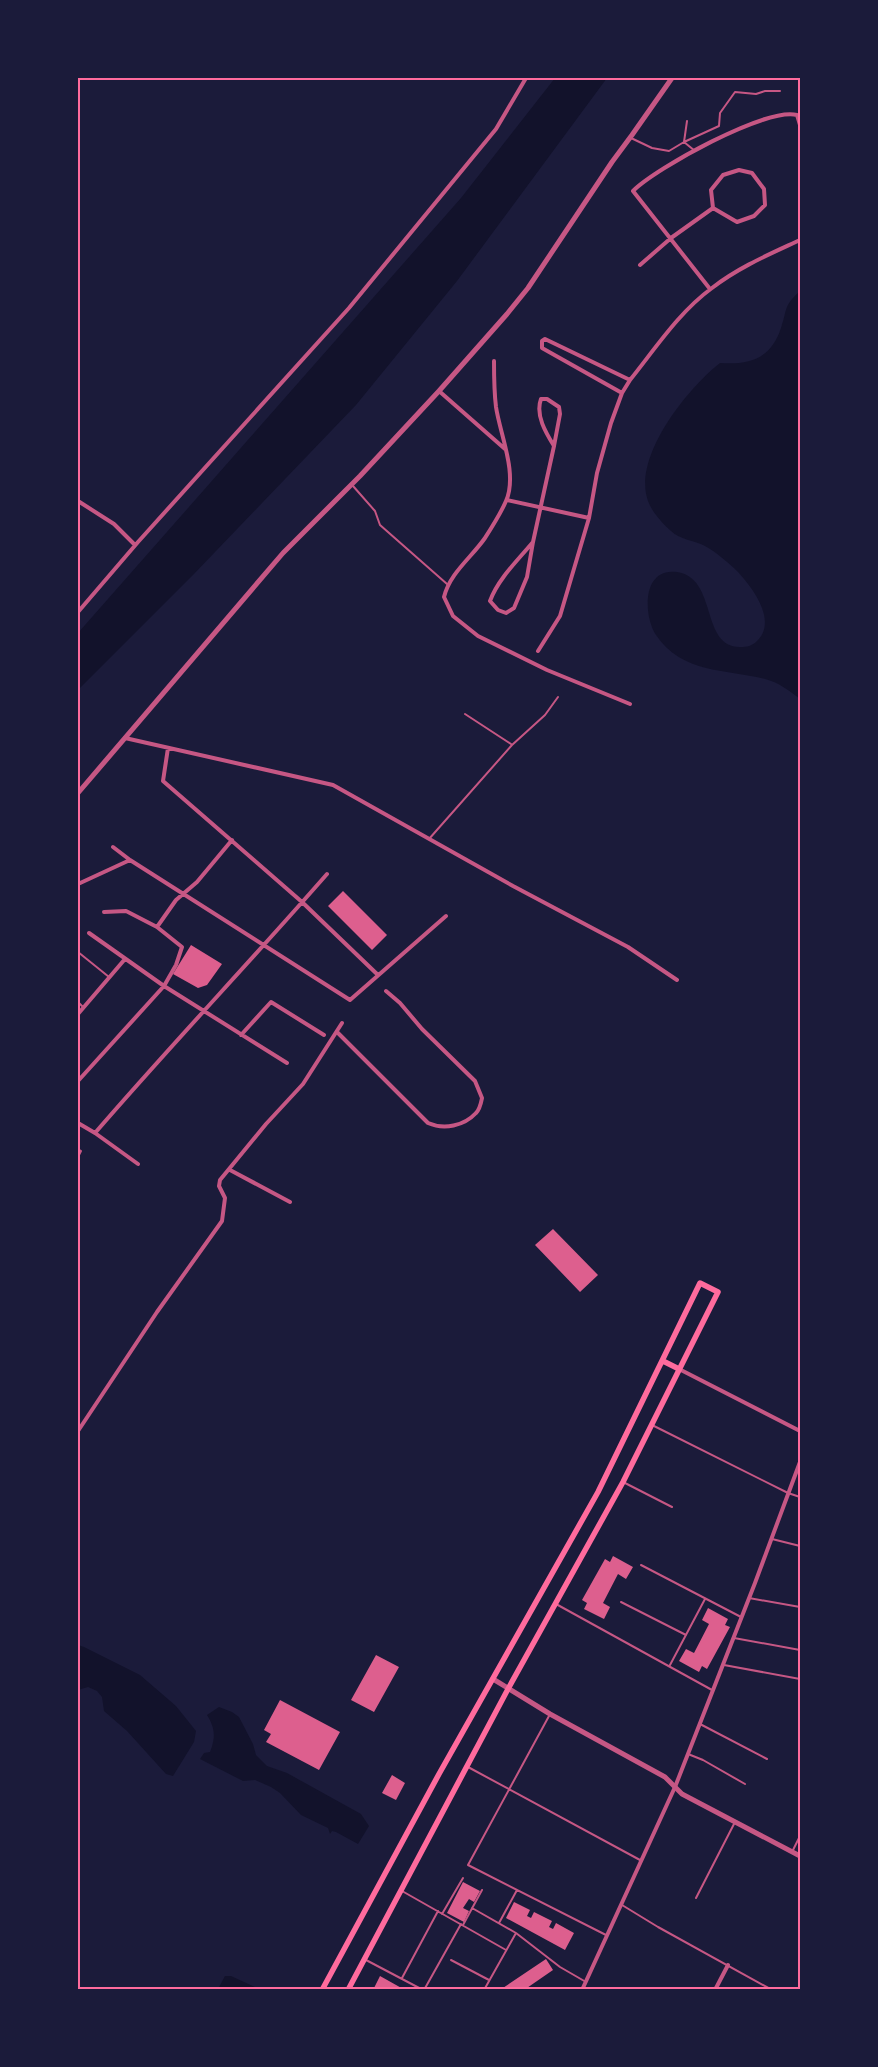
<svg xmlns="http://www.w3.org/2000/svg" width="878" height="2067" viewBox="0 0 878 2067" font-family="'Nunito Sans',sans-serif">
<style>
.water{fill:#12122b}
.building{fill:#dd5f8e}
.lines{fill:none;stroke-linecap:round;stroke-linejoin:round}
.service{stroke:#c65784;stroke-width:2}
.minor{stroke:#c65784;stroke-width:4}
.tertiary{stroke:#c65784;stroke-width:5}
.secondary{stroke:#ff6b9d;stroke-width:5.5}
.neatline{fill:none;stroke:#ff6b9d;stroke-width:2}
</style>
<rect width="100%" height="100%" fill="#1b1b3a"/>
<path class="water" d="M555,78h52l-150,203 -101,124 -163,170 -115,115v-57l383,-435z
M800,291v408c-10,-8 -22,-17 -35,-20 -39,-10 -83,-5 -109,-44 -13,-20 -14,-68 21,-63 41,6 23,75 63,75 7,0 12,-1 17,-6 21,-20 -5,-54 -19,-69 -9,-9 -22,-20 -33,-26 -11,-6 -25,-6 -34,-15 -9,-8 -19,-19 -23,-30 -16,-44 40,-113 72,-138 29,2 51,-4 61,-35 7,-21 2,-21 19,-37z
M78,1645l6,2 56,28 36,31 20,25 -2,11 -21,34 -7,-2 -39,-43 -23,-20 -2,-14 -5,-6 -9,-4 -10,3z
M219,1707l13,5 7,5 14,27 3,11 11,11 20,7 74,41 8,12 -11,18 -22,-12 -4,-1 -2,3 -2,-6 -27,-13 -21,-22 -9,-6 -16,-7 -12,1 -43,-22 4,-6 6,-1c6,-15 5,-24 -3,-37z
M225,1976h6l28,13h-41z"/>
<path class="building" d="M343,891l44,44 -15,15 -44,-44z
M191,945l31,19 -15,21 -9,3 -25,-14z
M553,1229l45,46 -18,17 -45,-47z
M613,1556l20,11 -7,12 -8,-5 -15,29 7,4 -6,12 -20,-10 3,-6 -5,-3 23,-41 5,3z
M708,1608l20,11 -3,6 5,2 -23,42 -5,-3 -3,6 -20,-11 7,-12 8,4 15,-29 -7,-4z
M376,1655l23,12 -25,45 -23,-12z
M280,1700l60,32 -21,38 -53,-28 5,-8 -7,-4z
M392,1775l13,8 -9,17 -14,-7z
M463,1882l17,9 -6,11 -5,-3 -6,9 6,3 -5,11 -17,-9z
M514,1902l16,8 -3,6 4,2 3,-6 18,9 -3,6 4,2 3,-6 18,10 -9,17 -59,-32z
M546,1959l7,11 -29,20h-24z
M380,1976l25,14h-32z"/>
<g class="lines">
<path class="service" d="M631,138l21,10 17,3 15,-9 3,-21
M695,151l-11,-9 35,-16 1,-13 15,-21 21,2 9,-3h15
M353,486l22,25 5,14 67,59
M465,714l46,30
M429,839l83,-94 33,-30 13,-18
M78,952l31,25
M78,1002l5,5
M78,1149l3,2 -3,6
M652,1425l136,68 12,4
M625,1483l47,24
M772,1539l28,7
M641,1565l100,52
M749,1598l51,9
M621,1602l65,33
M556,1604l156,86
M734,1638l66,12
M670,1665l35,-66
M724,1665l76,14
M549,1716l-81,149 138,70
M700,1724l67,35
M688,1754l15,6 42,24
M468,1767l172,93
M792,1852l8,-16
M402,1891l104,59
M696,1898l39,-76
M622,1905l36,22 114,63
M472,1908l44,25 44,34 26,15
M442,1914l21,-36
M499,1923l18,-33
M463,1925l19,-35
M366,1960l57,30
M451,1960l38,20
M402,1978l36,-67
M424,1990l37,-66
M484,1990l32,-57"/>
<path class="minor" d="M739,170l13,3 12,16 1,16 -11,11 -17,6 -24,-14 -2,-18 12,-15z
M640,265l31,-27 42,-30
M710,289l-77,-98c23,-23 133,-84 164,-76l3,10
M494,361c0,15 0,30 2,46 4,27 22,67 10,94 -5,12 -14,26 -21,37 -14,20 -35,35 -41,59l9,19 25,20 69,34 83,34
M439,391l66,58
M622,393l-80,-45v-7l3,-2 85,41
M507,500l82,18
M78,501l36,23 21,21
M533,542c-15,18 -35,37 -43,59l8,9 8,3 8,-5 13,-31 6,-35 21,-96 6,-32 -1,-7 -12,-8h-6c-6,16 5,34 13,47
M78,612l60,-70 211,-234 147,-179 30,-51
M538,651l22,-35 29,-98 8,-45 14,-50 11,-30 8,-13c25,-31 49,-68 82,-92 27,-21 58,-34 88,-48
M125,738l208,47 180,101 115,61 49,33
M168,748l-5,33 139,121 76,73
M113,847l17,13 220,140 96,-84
M78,884l52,-24
M157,927l19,-27 21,-18 35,-42
M89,933l75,53 123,77
M78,1014l47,-55
M337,1032l91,91c16,7 36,3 48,-10 4,-4 5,-10 6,-15l-7,-17 -53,-52 -22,-26 -14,-12
M241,1035l30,-33 53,33
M78,1081l86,-95 12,-21 6,-18 -25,-20 -31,-16 -22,1
M78,1123l17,10 43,31
M95,1133c76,-88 156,-172 232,-259
M230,1170l60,32
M679,1369l121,62
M78,1431l79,-119 65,-91 3,-23 -6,-12 1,-6 46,-56 37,-40 39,-61
M582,1990l93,-203 80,-204 45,-121
M715,1990l13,-25"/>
<path class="tertiary" d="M78,793l205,-240 77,-77 79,-85 68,-77 21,-26 84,-126 20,-27 40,-57
M493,1679l57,35 115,63 17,17 118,62"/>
<path class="secondary" d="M663,1361l16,8
M322,1990l117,-216 159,-282 102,-209 18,9 -95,190 -115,207 -160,301"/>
</g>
<rect width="878" height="2067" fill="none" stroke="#1b1b3a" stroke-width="158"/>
<rect x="79" y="79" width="720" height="1909" class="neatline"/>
</svg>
